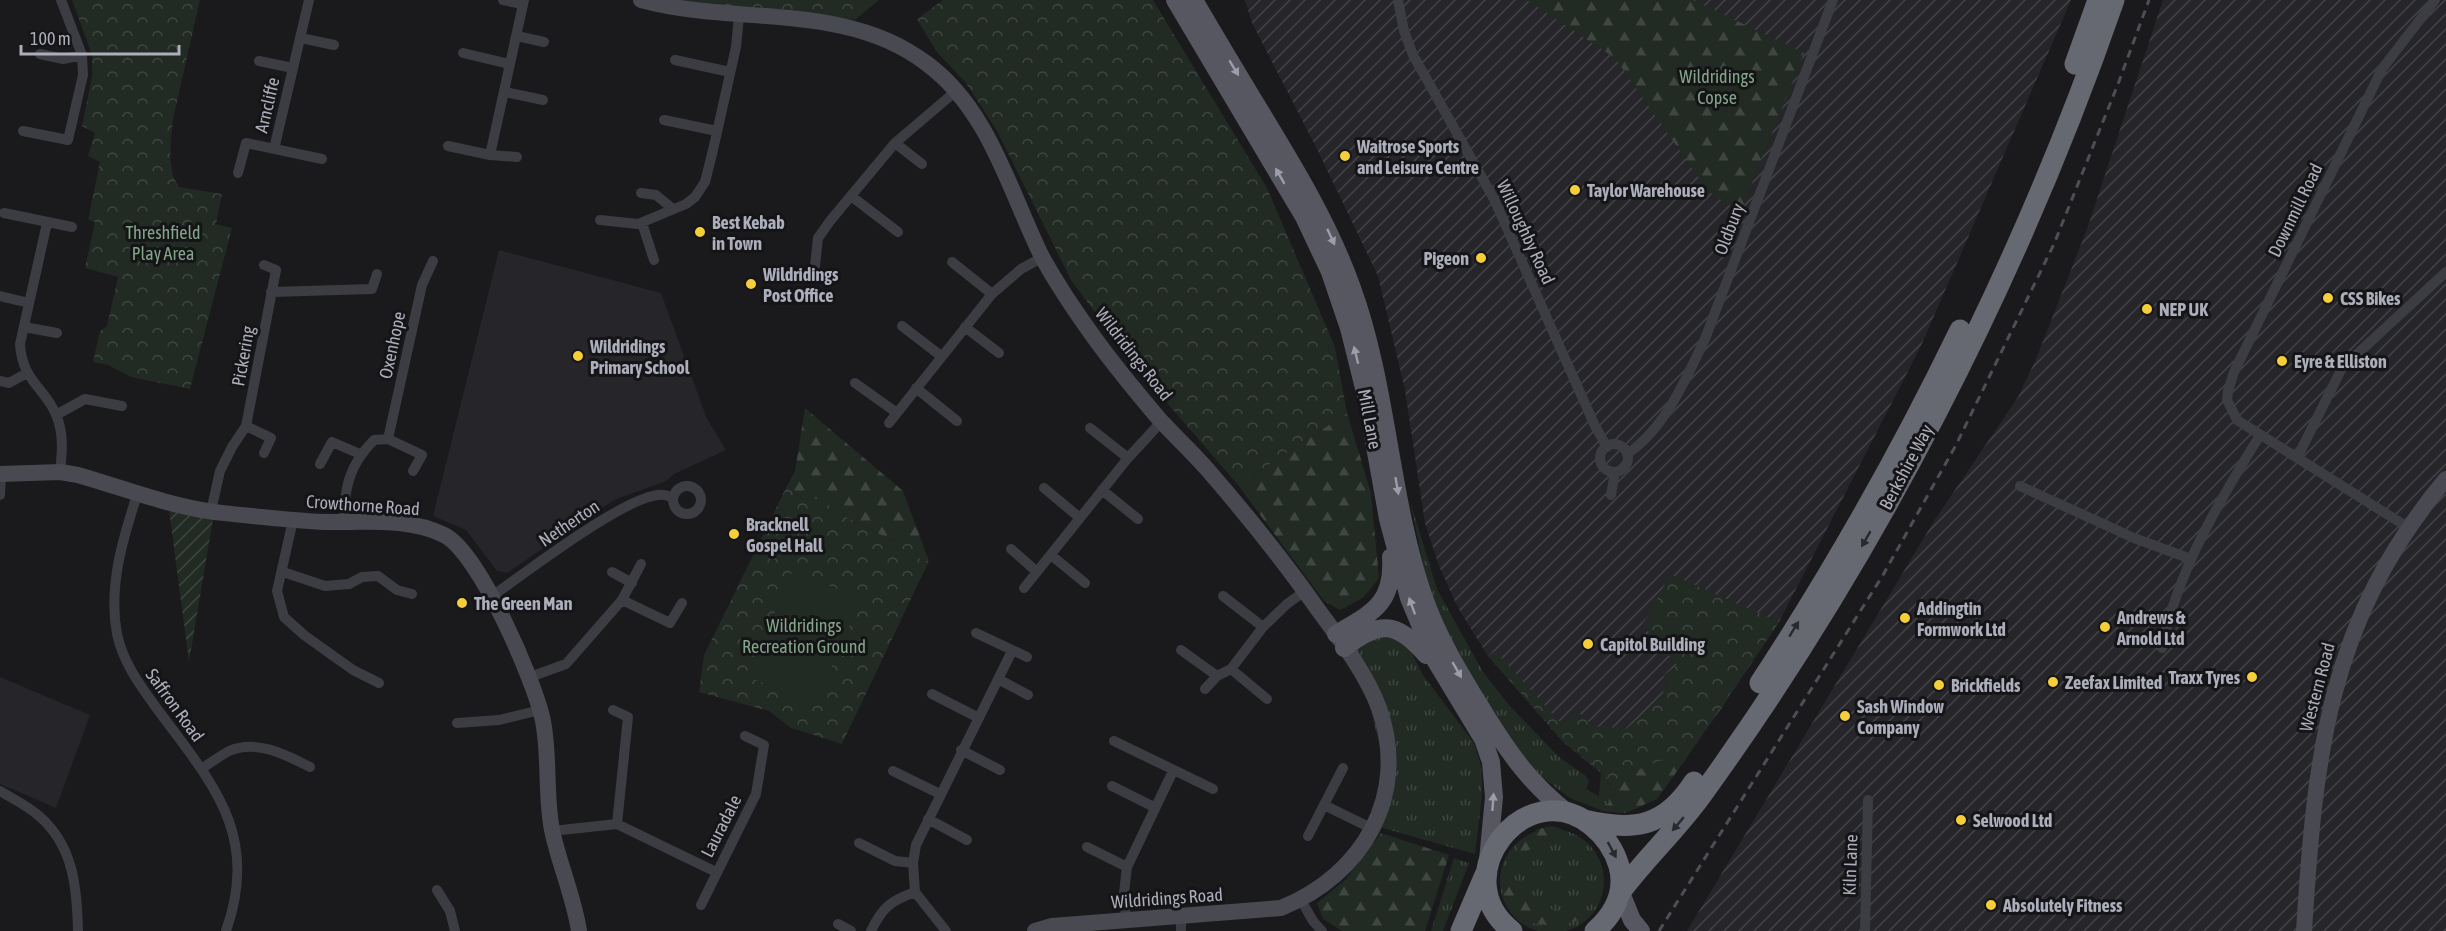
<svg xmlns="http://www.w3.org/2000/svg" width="2446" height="931" viewBox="0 0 2446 931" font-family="'Asap Condensed',sans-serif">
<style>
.built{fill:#262529}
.industrial{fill:url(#industrial-furrows)}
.grass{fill:url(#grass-tufts)}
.forest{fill:url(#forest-firs)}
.park{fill:url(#park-crowns)}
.garden{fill:url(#garden-furrows)}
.pitch{fill:#212a23}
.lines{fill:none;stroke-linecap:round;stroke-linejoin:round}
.street{stroke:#3c3c43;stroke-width:10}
.secondary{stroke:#484951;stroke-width:16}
.primary{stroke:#565760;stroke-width:18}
.highway{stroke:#666872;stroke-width:21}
.rail{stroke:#4d4e56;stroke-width:3;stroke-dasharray:8 6;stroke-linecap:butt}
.oneway{fill:#9b9da9}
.oneway2{fill:#29292e}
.poi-dot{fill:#f4cf39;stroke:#151417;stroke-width:2}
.labels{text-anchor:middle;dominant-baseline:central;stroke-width:6;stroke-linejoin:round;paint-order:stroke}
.park-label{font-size:18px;fill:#83a68a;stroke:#151417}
.street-label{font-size:18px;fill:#acaebb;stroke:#151417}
.poi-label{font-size:18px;font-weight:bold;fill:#acaebb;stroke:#151417;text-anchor:start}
</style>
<defs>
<pattern id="industrial-furrows" width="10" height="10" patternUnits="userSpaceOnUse" patternTransform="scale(1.5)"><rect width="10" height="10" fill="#262529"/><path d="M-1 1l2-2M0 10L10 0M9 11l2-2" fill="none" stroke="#434246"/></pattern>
<pattern id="grass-tufts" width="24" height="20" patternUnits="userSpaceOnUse" patternTransform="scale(1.5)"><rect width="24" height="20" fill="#212a23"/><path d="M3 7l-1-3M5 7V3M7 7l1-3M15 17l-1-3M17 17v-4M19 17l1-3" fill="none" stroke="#3f4641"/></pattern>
<pattern id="forest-firs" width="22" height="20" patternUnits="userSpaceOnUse" patternTransform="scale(1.5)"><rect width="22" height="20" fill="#212a23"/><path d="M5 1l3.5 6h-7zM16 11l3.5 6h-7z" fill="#3f4641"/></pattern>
<pattern id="park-crowns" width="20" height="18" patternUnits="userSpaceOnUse" patternTransform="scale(1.5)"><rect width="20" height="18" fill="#212a23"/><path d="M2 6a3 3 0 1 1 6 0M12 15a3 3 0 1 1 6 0" fill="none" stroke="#3f4641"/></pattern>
<pattern id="garden-furrows" width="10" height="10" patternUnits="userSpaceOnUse" patternTransform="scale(1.5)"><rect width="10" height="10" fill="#212a23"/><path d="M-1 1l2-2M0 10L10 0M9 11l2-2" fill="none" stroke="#3f4641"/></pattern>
</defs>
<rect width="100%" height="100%" fill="#1a191c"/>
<path class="built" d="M499,250l162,43 46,126 19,31 -52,24 -8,7 -52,19 -107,73 -10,-2 -31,-41 -33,-14z
M0,677l90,38 -34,93 -56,-24z"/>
<path class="industrial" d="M1245,0h826l-150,346 -142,276 -58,87 -64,90 -32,14 -22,-2 13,-20 -15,-18 -38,-31 -75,-86 -30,-48 -19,-42 -14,-43 -20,-133 -27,-114 -62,-129 -64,-124z
M2163,0h283v931h-759l247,-410 84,-124 18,-38 51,-130z"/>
<path class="grass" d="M1410,501l27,88 46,83 26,33 49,51 28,20 3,5 -3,8 13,7 2,-23 15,18 -13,20 -33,-13 -38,-28 -37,-48 -41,-73 -24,-52z
M1368,634l37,6 18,35 51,68 8,26v27l-7,58 -96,-27 11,-40 -35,-140z
M1500 881a52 52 0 1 1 104 0a52 52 0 1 1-104 0Z
M1454,858l15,5 -26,68h-12z"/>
<path class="forest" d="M1527,0h166l111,53 -64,160 -32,-22 -93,-133z
M805,408l98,83 26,70h-8l-13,-23 -9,2 -10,-1 -55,-28 -10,-12 -21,1 -12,-11 -2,-7 6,-11z
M1347,413l24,80 8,85 -16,20 -23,12 -16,-9 -86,-116z
M1610,751l54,8 16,8 -23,32 -32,14 -22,-2 13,-20 -13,-20z
M1552,826l10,3 -6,11 -17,2 -17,14 -5,-9 21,-18z
M1381,833l68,22 -24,76h-83l-19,-12 -6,-16 29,-24z
M1510,872l18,25 4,-1c14,11 18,14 35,16v-7l6,-2 11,14c-26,14 -35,7 -62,5 -13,-14 -20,-29 -18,-48z"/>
<path class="park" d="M72,0h128l-27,119c-2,21 -7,50 6,68l43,7 -6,30 16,4 -42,161 -59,-12 -23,-12 -15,-3 7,-31 7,-5 11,-49 -33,-9 10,-46 -7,-2 12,-58 -12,-6 7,-23 -13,-7 10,-50v-21z
M678,0h201l-24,20 -119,-11z
M943,0h210l114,188 68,159 12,66 -109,72 -108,-125 -59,-80 -74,-149 -31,-48 -30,-32 -19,-32z
M789,482l2,7 12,11 21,-1 10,12 55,28 10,1 9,-3 13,24h8l-87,183 -51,-16 -22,-17 -70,-19 5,-37z
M1670,574l109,48 -99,145 -17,-8 -50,22 -50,-40 -75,-85 7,-5 66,72 16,-12 17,16 16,-2 3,3 6,-4 7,5 39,-34 -3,-5 6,-8 -5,-6 14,-11 -35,-41 8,-11z"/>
<path class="garden" d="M169,510l44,9 -24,143z"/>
<path class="pitch" d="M793,570l68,29 -46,106 -68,-29z"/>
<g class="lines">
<path class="street" d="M503,0l19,4
M1398,0l6,31 9,24 81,144 101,227 12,21
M517,36l27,6
M301,38l33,7
M463,53l46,11
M40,54l23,5 19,-4
M675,60l55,12
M259,61l34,7
M505,92l38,8
M664,120l53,11
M23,131l45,9 15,-65 -1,-20 -21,-55
M895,143l27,21
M448,146l42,9 27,2
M274,149l35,-149
M490,155l34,-155
M238,173l8,-30 76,16
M641,193l15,2 17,14
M851,196l47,36
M4,213l68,14
M600,220l38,4 48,-20 9,-7 10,-15 8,-32 23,-103 3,-31
M47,223l-27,121c2,38 27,45 37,73 7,19 5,36 3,55
M642,223l12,37
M952,262l40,32
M814,275l4,-37 12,-17 65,-78 61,-52
M271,292l101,-3 5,-15
M0,296l29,7
M902,326l39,30
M24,327l33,6
M965,327l34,26
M0,381l9,2 18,-10
M855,383l42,30
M916,388l41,33
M56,415l29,-16 37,7
M889,423l103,-129 29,-25 22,-12
M246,426l25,12 -7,15
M1090,428l38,30
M388,439l34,16 -9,16
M1600 458a14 14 0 1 1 28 0a14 14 0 1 1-28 0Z
M1627,454c38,-25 59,-76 78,-115l128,-339
M2297,458l45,-90 104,-96
M320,464l12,-22 28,12
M2020,486l114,52 57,21
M673 500a14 14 0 1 1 28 0a14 14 0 1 1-28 0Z
M1044,488l36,30
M1102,490l36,29
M138,492c-15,46 -30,94 -21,142 6,28 22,50 38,72 55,75 106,126 71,225
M0,495l1,-21
M1611,495l4,-23
M211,511l9,-40 12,-24 14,-21 30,-156 -12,-5
M293,520l-16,71 7,26 20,18 49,35 26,13
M344,523c0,-35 5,-58 30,-83l14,-1 34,-154 11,-24
M2409,528l-172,-108 -10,-20 1,-9 6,-19 148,-303 53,-69
M1011,549l26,23
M1051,555l34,28
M283,572l42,14 24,-2 13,-7 16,-1 19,14 15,4
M612,572l20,11
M1024,588l104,-130 34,-37
M1223,596l40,31
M491,597c30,-21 141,-107 173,-102 3,0 6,2 9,3
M622,600l48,23 12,-20
M976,633l51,24
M2162,648c15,-77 58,-148 98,-213
M1181,650l36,26
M1231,669l36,30
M530,677l36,-13 56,-64 19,-36
M998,679l30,16
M1205,689l12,-13 14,-7 32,-42 24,-23 18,-13
M932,694l47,24
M613,710l15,7 -11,107
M457,723l42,-3 41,-10
M1114,741l99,48
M961,750l39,20
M201,769c9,-6 19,-13 28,-18 28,-12 57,4 81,16
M893,771l47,23
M1112,786l42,21
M0,791c13,8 28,15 39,25 35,30 38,73 39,115
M1324,805l49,24
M928,819l39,21
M552,831l65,-7 99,48
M1308,836l35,-68
M859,843l36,18 18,2
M1087,847l40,20
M437,890l13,21 5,20
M1301,900l12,21 9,10
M701,905l55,-111 8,-49 -19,-9
M1181,917v14
M1126,920l-2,-27 3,-26 46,-96
M838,924l13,7
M871,931c11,-23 19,-30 44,-39
M946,931l-31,-39 -2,-29 3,-18 96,-194
M1865,931l3,-131"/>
<path class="secondary" d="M641,0c95,26 203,1 285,63 63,46 83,127 116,194 15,27 33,54 51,79 21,29 44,57 67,84 15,16 32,32 47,49 39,45 77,92 112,142 22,30 47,62 60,97 31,87 -16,167 -98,200l-229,18 -17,5
M0,474l60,-2 18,3c45,13 91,31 136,37 37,4 73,8 109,10 40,1 85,-5 121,13 35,17 91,147 99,186 7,36 2,73 9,109 7,34 22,67 27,101
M2304,931c11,-176 24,-311 142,-452"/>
<path class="primary" d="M1175,0l129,217 26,55 19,56 17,68 22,123 21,79 25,60 49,81 8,23 3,35 -6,63
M1194,0c22,38 45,76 68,114 34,56 68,112 90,174 36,99 37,207 71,307 15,44 39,82 63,121 25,40 45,68 82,97
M1336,634c36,-21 58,-30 55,-77
M1344,648c35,-27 52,-28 82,7
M1621,893l11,27 9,11"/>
<path class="highway" d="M2075,64l23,-64
M1760,683c74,-113 141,-231 200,-353
M1584,820c50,12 81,7 110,-38
M1622,890c25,-33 55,-61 79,-94 174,-240 316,-516 413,-796
M1461,931l24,-56
M1512,931c-69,-54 14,-158 79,-106 14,11 23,24 28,41 7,26 -5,48 -24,65"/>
<path class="rail" d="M1659,931l224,-356 73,-130 98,-201 64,-160 31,-84"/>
</g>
<defs><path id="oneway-solid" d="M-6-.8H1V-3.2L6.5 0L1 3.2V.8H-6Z" transform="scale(1.5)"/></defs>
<g class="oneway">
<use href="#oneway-solid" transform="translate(1234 68) rotate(59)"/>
<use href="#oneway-solid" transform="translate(1280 176) rotate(-120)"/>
<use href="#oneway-solid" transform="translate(1331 237) rotate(65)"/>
<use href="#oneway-solid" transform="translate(1356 355) rotate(-104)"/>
<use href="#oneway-solid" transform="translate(1397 486) rotate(80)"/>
<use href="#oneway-solid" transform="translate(1412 606) rotate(-110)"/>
<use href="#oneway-solid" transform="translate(1457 670) rotate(60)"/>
<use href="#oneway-solid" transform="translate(1493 802) rotate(-86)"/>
</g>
<g class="oneway2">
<use href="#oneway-solid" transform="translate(1866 539) rotate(120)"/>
<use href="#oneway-solid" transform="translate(1794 629) rotate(-58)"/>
<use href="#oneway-solid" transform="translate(1678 824) rotate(130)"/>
<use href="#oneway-solid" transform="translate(1612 850) rotate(62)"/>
</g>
<g class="poi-dot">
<circle cx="1345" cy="156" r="6"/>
<circle cx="1575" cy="190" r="6"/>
<circle cx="700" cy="232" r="6"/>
<circle cx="1481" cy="258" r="6"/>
<circle cx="751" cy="284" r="6"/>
<circle cx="2328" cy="298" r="6"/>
<circle cx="2147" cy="309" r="6"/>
<circle cx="578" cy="356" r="6"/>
<circle cx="2282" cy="361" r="6"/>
<circle cx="734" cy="534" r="6"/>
<circle cx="462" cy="603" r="6"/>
<circle cx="1905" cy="618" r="6"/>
<circle cx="2105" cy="627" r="6"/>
<circle cx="1588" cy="644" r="6"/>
<circle cx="2252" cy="677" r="6"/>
<circle cx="2053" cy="682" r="6"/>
<circle cx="1939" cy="685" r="6"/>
<circle cx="1845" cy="716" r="6"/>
<circle cx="1961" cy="820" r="6"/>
<circle cx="1991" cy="905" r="6"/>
</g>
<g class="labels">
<g class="park-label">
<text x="1717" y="76">Wildridings<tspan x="1717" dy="21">Copse</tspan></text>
<text x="163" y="232">Threshfield<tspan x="163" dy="21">Play Area</tspan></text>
<text x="804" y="625">Wildridings<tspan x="804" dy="21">Recreation Ground</tspan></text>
</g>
<g class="street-label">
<text transform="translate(267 105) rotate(-77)">Arncliffe</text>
<text transform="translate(2295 210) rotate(-64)">Downmill Road</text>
<text transform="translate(1729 229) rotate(-69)">Oldbury</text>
<text transform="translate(1526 232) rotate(65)">Willoughby Road</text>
<text transform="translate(392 345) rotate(-78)">Oxenhope</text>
<text transform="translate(1134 354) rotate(52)">Wildridings Road</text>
<text transform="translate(243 356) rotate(-80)">Pickering</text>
<text transform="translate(1370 419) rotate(79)">Mill Lane</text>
<text transform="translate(1906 467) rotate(-62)">Berkshire Way</text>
<text transform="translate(363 505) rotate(4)">Crowthorne Road</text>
<text transform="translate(569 523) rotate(-34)">Netherton</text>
<text transform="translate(2317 687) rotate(-75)">Western Road</text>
<text transform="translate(175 705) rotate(54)">Saffron Road</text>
<text transform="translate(721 826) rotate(-63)">Lauradale</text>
<text transform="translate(1850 865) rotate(-88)">Kiln Lane</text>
<text transform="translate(1167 898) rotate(-4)">Wildridings Road</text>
</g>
<g class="poi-label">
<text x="1357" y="146">Waitrose Sports<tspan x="1357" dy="21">and Leisure Centre</tspan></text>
<text x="1587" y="190">Taylor Warehouse</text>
<text x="712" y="222">Best Kebab<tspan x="712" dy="21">in Town</tspan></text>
<text x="1469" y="258" text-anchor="end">Pigeon</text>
<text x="763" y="274">Wildridings<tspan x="763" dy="21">Post Office</tspan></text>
<text x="2340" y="298">CSS Bikes</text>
<text x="2159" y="309">NEP UK</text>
<text x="590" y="346">Wildridings<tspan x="590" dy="21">Primary School</tspan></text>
<text x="2294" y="361">Eyre &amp; Elliston</text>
<text x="746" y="524">Bracknell<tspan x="746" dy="21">Gospel Hall</tspan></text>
<text x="474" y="603">The Green Man</text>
<text x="1917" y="608">Addingtin<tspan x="1917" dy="21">Formwork Ltd</tspan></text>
<text x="2117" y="617">Andrews &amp;<tspan x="2117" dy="21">Arnold Ltd</tspan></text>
<text x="1600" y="644">Capitol Building</text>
<text x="2240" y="677" text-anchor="end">Traxx Tyres</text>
<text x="2065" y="682">Zeefax Limited</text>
<text x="1951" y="685">Brickfields</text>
<text x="1857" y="706">Sash Window<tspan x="1857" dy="21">Company</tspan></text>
<text x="1973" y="820">Selwood Ltd</text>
<text x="2003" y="905">Absolutely Fitness</text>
</g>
</g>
<path d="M21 45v9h158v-9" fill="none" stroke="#acaebb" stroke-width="3"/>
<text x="30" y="45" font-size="18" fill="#acaebb" stroke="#151417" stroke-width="4.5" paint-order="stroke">100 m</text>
</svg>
